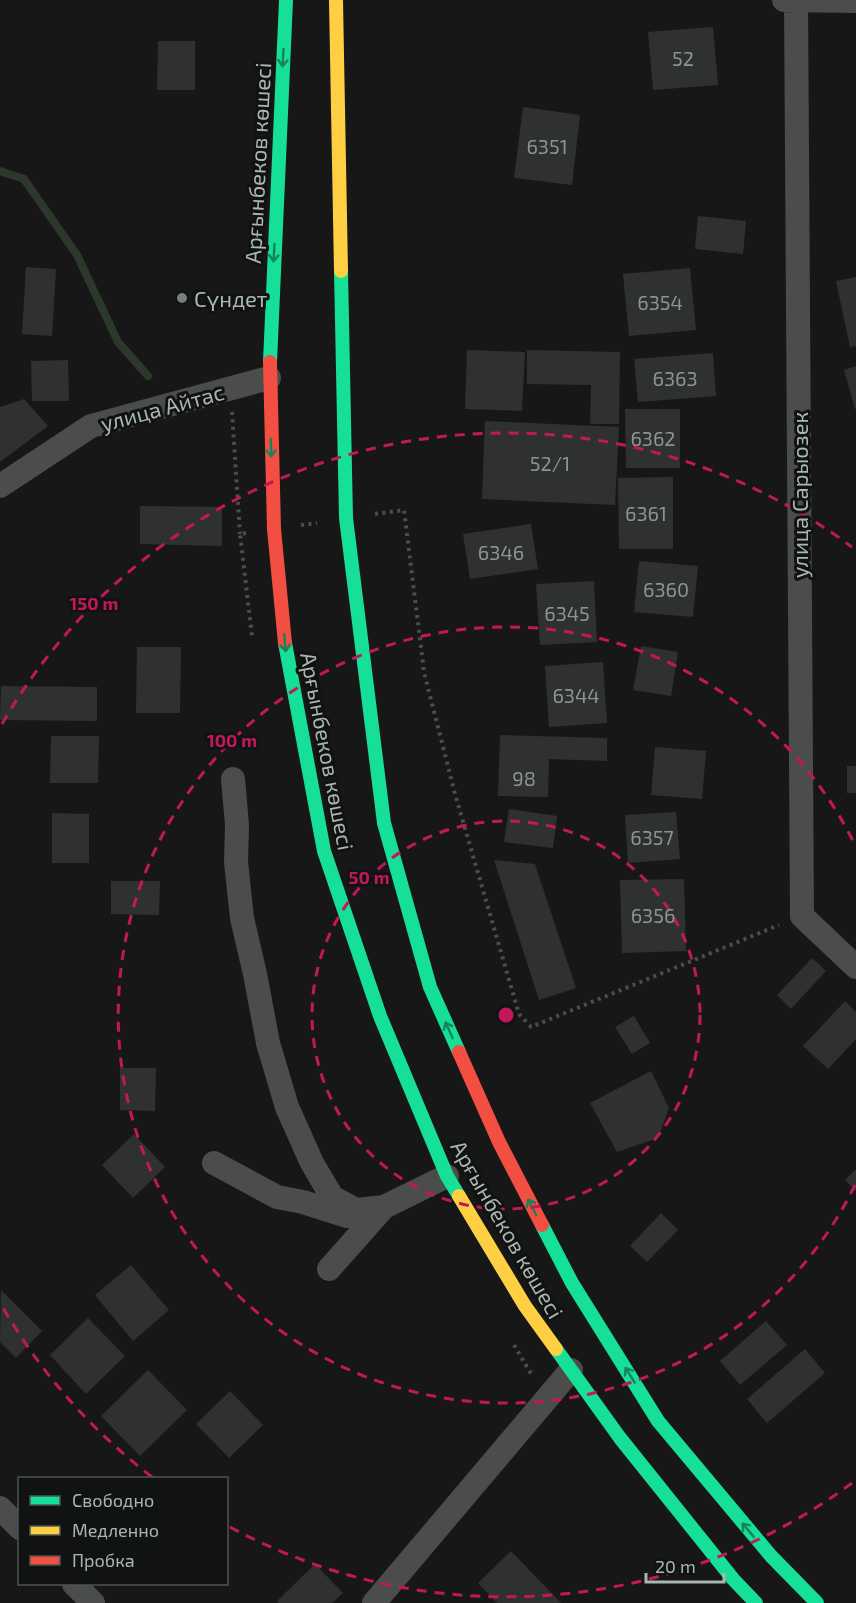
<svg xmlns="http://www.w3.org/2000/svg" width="856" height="1603" viewBox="0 0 856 1603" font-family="'Exo 2',sans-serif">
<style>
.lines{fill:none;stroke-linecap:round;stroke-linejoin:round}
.stream{stroke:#2d382c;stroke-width:8}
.building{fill:#2f3130}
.path{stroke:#4b4e4b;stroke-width:4;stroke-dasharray:3 4.5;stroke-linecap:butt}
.street{stroke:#4a4d4a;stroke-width:24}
.fast{stroke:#16e098;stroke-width:14}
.slow{stroke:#ffcf43;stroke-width:14}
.jam{stroke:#f24e42;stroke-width:14}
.oneway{stroke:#14845c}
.ring{fill:none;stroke:#c2185b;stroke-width:3;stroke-dasharray:10 8}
.poi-dot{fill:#777f78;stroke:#111312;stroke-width:2}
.labels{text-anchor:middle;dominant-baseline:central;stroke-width:6;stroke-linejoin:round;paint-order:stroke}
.number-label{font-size:20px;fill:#8b968d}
.street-label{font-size:22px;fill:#aab7ac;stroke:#111312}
.poi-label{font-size:22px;fill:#aab7ac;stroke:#111312;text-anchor:start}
.centre{fill:#c2185b;stroke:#111312;stroke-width:3}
.ring-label{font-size:18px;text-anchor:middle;font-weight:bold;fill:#c2185b;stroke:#111312;stroke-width:6;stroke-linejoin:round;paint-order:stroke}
</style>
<rect width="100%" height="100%" fill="#171717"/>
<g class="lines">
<path class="stream" d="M0,171l24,8 53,76 41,87 30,34"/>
</g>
<path class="building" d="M713,27l5,58 -65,5 -5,-58z
M158,41h37v49h-38z
M523,107l57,8 -8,70 -58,-7z
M698,216l48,5 -3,33 -48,-5z
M26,267l30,2 -4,67 -30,-2z
M690,268l6,62 -67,6 -6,-62z
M856,277v69l-6,1 -14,-66z
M467,350l58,2 -3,59 -57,-2z
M527,350l93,2 -1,72h-29l1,-39 -64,-1z
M713,353l3,43 -78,6 -4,-43z
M68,360l1,41h-37l-1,-40z
M856,366v43h-1l-11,-39z
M24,399l24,27 -48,36v-55z
M625,409h55v59h-54z
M485,421l134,6 -4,78 -133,-6z
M673,477v72h-54l-1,-71z
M140,506l82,1v39l-82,-2z
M531,524l7,45 -68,10 -7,-45z
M639,561l59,5 -5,51 -59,-5z
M594,581l3,61 -57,3 -4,-61z
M641,646l37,6 -7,44 -38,-6z
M137,647h44l-1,66h-44z
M603,662l4,61 -58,4 -4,-61z
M1,686l96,1v34l-97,-1z
M500,735l107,3v23l-58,-2 -1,38 -50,-1z
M51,736h48l-1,47h-48z
M655,747l51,4 -4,48 -51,-4z
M847,766h9v27h-9z
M509,809l48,7 -4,32 -49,-6z
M676,812l4,47 -52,4 -3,-48z
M52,813l37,1v49h-37z
M494,860l41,4 41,124 -37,12z
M684,879l2,72 -64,2 -2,-73z
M111,881h49l-1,34 -48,-1z
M812,958l14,13 -35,38 -14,-14z
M845,1001l11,11v27l-28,30 -25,-23z
M634,1016l16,27 -18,11 -17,-27z
M120,1068h36l-1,43 -35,-1z
M651,1071l18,37 -11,30 -41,14 -27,-49z
M134,1134l31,33 -32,31 -31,-33z
M856,1169v22l-11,-11z
M661,1213l17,17 -31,32 -17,-16z
M131,1265l38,45 -36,31 -38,-46z
M1,1290l41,41 -26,27 -16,-16z
M88,1318l37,38 -39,38 -36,-39z
M766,1321l21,24 -47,40 -20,-24z
M805,1349l20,24 -58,50 -20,-24z
M148,1370l39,40 -47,46 -39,-40z
M230,1391l33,34 -34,33 -33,-34z
M511,1551l50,52h-64l-19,-20z
M315,1564l28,29 -11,10h-53l-2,-2z"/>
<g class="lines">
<path class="path" d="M232,412l8,122
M375,514l29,-4 20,162 31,122 64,220 12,13 248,-102
M301,525l16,-2
M246,533l-6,1 12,102
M514,1345l19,32"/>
<path class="street" d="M784,0l72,1
M796,0l6,916 54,51
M0,486l91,-60 178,-48
M233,779l4,46 -1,37 6,56 13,56 13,69 19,64 25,56 20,34 24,13 28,-3 63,-31
M214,1163l63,34 26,5 44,14
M329,1269l55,-62
M0,1508l20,20
M74,1584l19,19
M374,1603l197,-233"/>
<path class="fast" d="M341,271l5,247 38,305 46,164 29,65
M270,362l16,-362
M285,643l39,208 56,165 67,160 12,20
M542,1225l30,58 86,138 113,135 46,47
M556,1349l64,89 113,141 23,24"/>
<path class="slow" d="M336,0l5,271
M459,1196l66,110 31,43"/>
<path class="jam" d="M270,362l4,167 11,114
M459,1052l40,90 43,83"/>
</g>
<defs><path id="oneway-shaft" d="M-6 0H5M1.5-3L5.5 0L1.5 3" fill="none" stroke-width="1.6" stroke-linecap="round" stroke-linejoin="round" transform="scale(1.5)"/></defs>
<g class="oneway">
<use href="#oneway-shaft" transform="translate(283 58) rotate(93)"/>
<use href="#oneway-shaft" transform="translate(274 253) rotate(93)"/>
<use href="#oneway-shaft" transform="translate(271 448) rotate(88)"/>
<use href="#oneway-shaft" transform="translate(285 643) rotate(85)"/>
<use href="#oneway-shaft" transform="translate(449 1030) rotate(-114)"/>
<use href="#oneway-shaft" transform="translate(532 1207) rotate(-117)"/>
<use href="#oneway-shaft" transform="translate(630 1375) rotate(-122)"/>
<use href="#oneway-shaft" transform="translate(748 1530) rotate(-130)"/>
</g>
<g class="ring">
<circle cx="506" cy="1015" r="194"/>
<path d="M855 1185A388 388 0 1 1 855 845"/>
<path d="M852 1483A582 582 0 0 1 228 1526M152 1477A582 582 0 0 1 2 1306M2 724A582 582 0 0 1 852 547"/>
</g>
<circle class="poi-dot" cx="182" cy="298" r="6"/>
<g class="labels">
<g class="number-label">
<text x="683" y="58">52</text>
<text x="547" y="146">6351</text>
<text x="660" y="302">6354</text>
<text x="675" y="378">6363</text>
<text x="653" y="438">6362</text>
<text x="550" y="463">52/1</text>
<text x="646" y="513">6361</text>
<text x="501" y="552">6346</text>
<text x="666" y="589">6360</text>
<text x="567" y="613">6345</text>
<text x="576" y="695">6344</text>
<text x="524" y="778">98</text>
<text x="652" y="837">6357</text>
<text x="653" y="915">6356</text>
</g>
<g class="street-label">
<text transform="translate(257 163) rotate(-87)">Арғынбеков көшесі</text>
<text transform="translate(162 407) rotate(-15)">улица Айтас</text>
<text transform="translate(799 495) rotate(-90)">улица Сарыозек</text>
<text transform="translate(328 751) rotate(79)">Арғынбеков көшесі</text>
<text transform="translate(508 1229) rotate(60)">Арғынбеков көшесі</text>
</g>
<g class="poi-label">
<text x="194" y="298">Сүндет</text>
</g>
</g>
<circle cx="506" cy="1015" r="9" class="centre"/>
<g class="ring-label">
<text x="94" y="610">150 m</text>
<text x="232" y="747">100 m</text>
<text x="369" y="884">50 m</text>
</g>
<rect x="18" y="1477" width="210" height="108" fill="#111312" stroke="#4e5550" stroke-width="1.5"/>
<rect x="30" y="1496" width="30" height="9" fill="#16e098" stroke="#4e5550" stroke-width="1.5"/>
<text x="72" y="1507" font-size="18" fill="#aab7ac">Свободно</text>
<rect x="30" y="1526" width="30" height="9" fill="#ffcf43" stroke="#4e5550" stroke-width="1.5"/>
<text x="72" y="1537" font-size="18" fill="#aab7ac">Медленно</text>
<rect x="30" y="1556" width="30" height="9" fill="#f24e42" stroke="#4e5550" stroke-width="1.5"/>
<text x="72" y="1567" font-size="18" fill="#aab7ac">Пробка</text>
<path d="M646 1573v9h78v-9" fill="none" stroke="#aab7ac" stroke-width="3"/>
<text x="655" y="1573" font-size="18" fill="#aab7ac" stroke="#111312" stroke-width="4.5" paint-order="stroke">20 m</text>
</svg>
